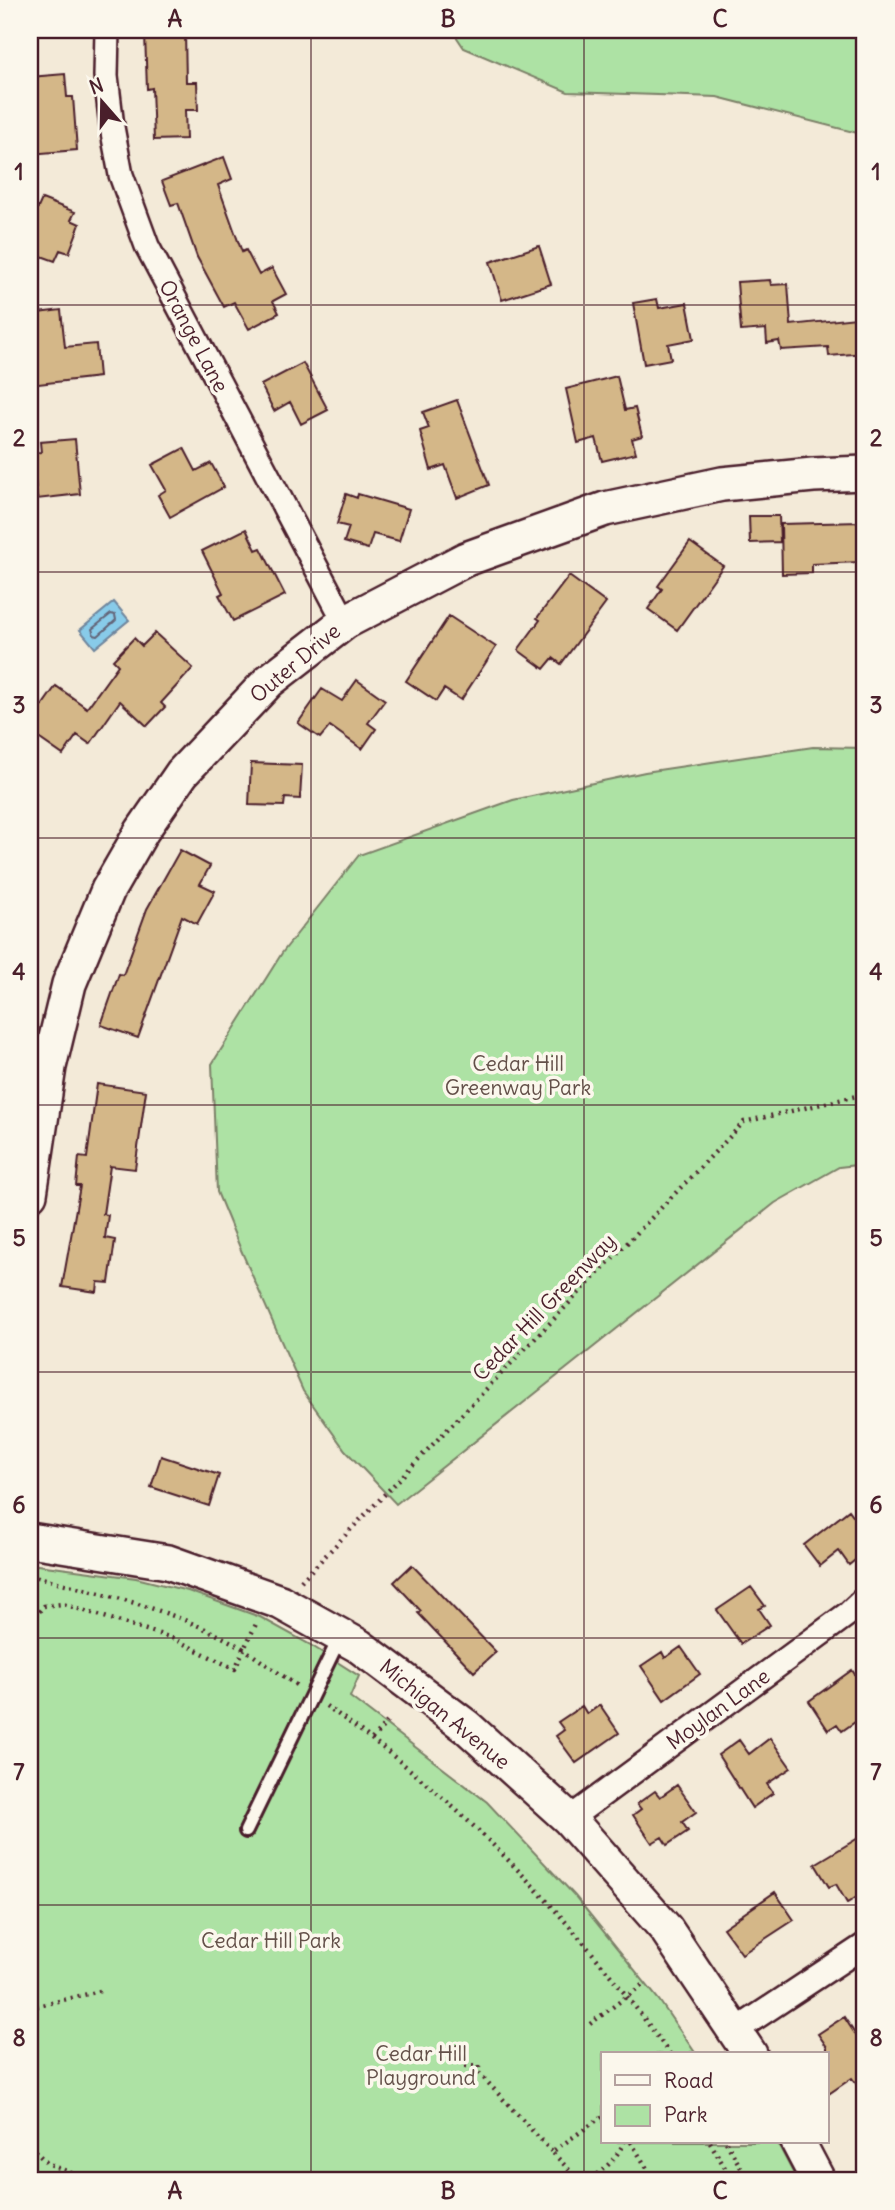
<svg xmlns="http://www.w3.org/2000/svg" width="895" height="2210" viewBox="0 0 895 2210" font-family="Delius,sans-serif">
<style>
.green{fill:#ade2a4;stroke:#7c8068;stroke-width:2}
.water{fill:#88cbe9;stroke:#6f869d;stroke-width:2}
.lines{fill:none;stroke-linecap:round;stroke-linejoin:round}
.shore{stroke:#636477;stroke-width:2}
.building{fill:#d4b788;stroke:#4a1f2b;stroke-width:2}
.lane-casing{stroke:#4a1f2b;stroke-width:18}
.street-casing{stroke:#4a1f2b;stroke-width:28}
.secondary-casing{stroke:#4a1f2b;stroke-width:38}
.path{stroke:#4a1f2b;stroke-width:4.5;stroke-dasharray:2 5;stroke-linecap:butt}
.lane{stroke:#fbf7ec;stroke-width:12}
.street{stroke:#fbf7ec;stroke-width:23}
.secondary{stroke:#fbf7ec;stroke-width:33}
.grid{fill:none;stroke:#4a1f2b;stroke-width:2;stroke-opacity:0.55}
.labels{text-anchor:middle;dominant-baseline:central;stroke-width:7;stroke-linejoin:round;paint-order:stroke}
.street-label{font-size:21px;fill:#4a1f2b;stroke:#fbf7ec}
.park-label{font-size:21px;fill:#635049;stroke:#fbf7ec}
.neatline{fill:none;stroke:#4a1f2b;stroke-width:2.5}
.grid-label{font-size:23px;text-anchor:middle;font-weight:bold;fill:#4a1f2b}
</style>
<rect width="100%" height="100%" fill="#f3ead8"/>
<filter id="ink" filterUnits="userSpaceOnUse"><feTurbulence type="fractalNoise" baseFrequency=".0143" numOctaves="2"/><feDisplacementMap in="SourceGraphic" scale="14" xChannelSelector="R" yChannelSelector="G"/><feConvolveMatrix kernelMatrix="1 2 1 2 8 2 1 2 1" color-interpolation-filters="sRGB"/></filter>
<g filter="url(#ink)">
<path class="green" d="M452,30h413v105l-148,-38 -149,-5 -104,-44z
M813,747l52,1v416l-26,3 -64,36 -379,301 -51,-54 -42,-59 -62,-141 -24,-58 -5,-128 70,-111 77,-98 154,-55 132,-28z
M30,1564l106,14 52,13 72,26 49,27 50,32 -9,21 137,105 88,94 84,104 37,54h-93v88h174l20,38h-767z"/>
<path class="water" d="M114,602l15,18 -34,28 -15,-18z"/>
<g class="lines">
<path class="shore" d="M111,614l4,1 1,5 -18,16 -4,-1 -2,-6z"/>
</g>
<path class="building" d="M185,33l1,49h11l1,28h-13l1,29 -32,1 -2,-52 -5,1 -2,-55z
M65,74l2,23h6l4,53 -47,4v-77z
M224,157l8,22 -14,6 24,67 4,-2 13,25 13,-7 14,26 -13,7 6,12 -30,16 -15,-27 -10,5 -27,-50 -19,-54 -7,2 -9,-24z
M42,199l33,13 -4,8 9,4 -11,29 -9,-3 -5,11 -25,-9v-47l8,3z
M539,246l12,38 -49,16 -12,-38z
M770,280l1,5 17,-1 3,41 74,-8v36l-36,3 -1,-9 -47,3 -2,-9 -12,2 -1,-14 -25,2 -4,-49z
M657,299l2,9 28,-5 7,36 -26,5 3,15 -27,5 -11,-61z
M61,310l4,37 31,-3 3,33 -69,8v-71z
M303,363l25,47 -27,14 -11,-22 -16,9 -13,-26z
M617,376l8,34 10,-2 7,28 -10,3 4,14 -34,8 -6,-23 -18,5 -12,-54z
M457,400l32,85 -32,13 -12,-33 -14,5 -11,-39 9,-3 -6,-16z
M75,439l5,55 -43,5 -5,-46 9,-1 -1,-10z
M184,448l12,23 15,-8 13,24 -54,30 -12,-22 8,-5 -14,-25z
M346,494l11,4 1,-4 51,15 -10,32 -26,-7 -5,15 -24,-7 5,-15 -12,-3z
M749,516h30l1,26 -30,1z
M860,522l1,40 -49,2v9l-30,1 -1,-50z
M246,529l10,21 5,-2 24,47 -52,26 -14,-26 4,-2 -21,-42z
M690,542l33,24 -46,64 -29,-21 14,-20 -4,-3z
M569,576l37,27 -45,61 -8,-6 -9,11 -26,-19 22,-30 -3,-2z
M449,616l47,31 -35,53 -17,-11 -8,12 -30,-20z
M155,633l38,35 -32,35 4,4 -18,19 -27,-25 -30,43 -13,-9 -14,20 -33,-23v-9l26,-37 31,22 31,-43 -5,-5 21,-22 8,8z
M357,680l28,20 -17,23 8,6 -14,20 -32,-23 -10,12 -22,-15 24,-34 20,12z
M251,763l51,2 -2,34 -15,-1 -1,8 -35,-1z
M180,850l30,16 -10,18 15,7 -18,33 -15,-8 -44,122 -37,-13 18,-51 4,1 24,-66z
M97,1084l49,7 -11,78 -25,-3 -7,48 5,1 -3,23 10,2 -6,43 -11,-1 -1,10 -35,-5 18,-101h-4l3,-29 8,1z
M161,1456l58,19 -10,31 -58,-19z
M865,1509v43l-16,13 -10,-14 -19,15 -16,-21 45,-35 6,8z
M412,1565l84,87 -22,20 -56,-59 3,-2 -27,-29z
M751,1587l14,19 -6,3 11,16 -29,19 -24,-34z
M681,1647l19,27 -36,26 -23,-34 21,-14 3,6z
M852,1670l13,20v25l-23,16 -5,-7 -9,6 -19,-29z
M600,1705l19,28 -43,30 -20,-27 8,-6 -6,-8 24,-16 5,8z
M770,1738l21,30 -24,16 6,9 -21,15 -34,-53 21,-15 10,14z
M677,1785l19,27 -14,10 6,9 -21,14 -5,-8 -10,6 -19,-28 8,-6 -4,-5 18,-13 5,6z
M865,1834v58l-18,11 -11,-19 -7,3 -14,-23z
M775,1892l19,28 -52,34 -19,-26z
M844,2017l21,32v47l-13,-18 -25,17v-48l-9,-13z"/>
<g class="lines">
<g class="lane-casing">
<path id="lane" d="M246,1831l94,-194"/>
</g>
<g class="street-casing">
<path id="street" d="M107,30l-1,46 6,51 9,48 26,71 198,376
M569,1819l280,-206 16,-15
M735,2031l130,-86"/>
</g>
<g class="secondary-casing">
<path id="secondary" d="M30,1194l19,-127 20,-83 39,-94 34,-59 40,-58 87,-92 76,-59 121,-63 139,-50 117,-25 91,-9 52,-2
M30,1540l138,22 112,40 79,44 108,81 102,92 97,110 84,125
M798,2142l20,38"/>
</g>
<path class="path" d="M30,1575c73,19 148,35 214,74l12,-25
M301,1581l443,-459 121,-28
M30,1622l14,-16 19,-2 109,34 63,31 9,-20 52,36
M326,1706c137,95 247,213 344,348
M372,1739l15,-17
M30,2008l70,-17
M590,2024l56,-42
M691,2054l4,-4
M465,2066h14v7l73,79
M631,2142l17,28
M710,2142l22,38
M726,2142l22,38
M30,2146l17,17 41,17
M579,2180l-27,-28 51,-36
M584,2180c17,-5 33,-22 40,-38"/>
<use href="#lane" class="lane"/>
<use href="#street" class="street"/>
<use href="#secondary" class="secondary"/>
</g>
</g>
<path class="grid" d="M311,30v2150M584,30v2150M30,305h835M30,572h835M30,838h835M30,1105h835M30,1372h835M30,1638h835M30,1905h835"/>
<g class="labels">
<g class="street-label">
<text transform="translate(194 336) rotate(62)">Orange Lane</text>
<text transform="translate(295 663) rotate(-40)">Outer Drive</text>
<text transform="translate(544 1307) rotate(-46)">Cedar Hill Greenway</text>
<text transform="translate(718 1709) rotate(-36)">Moylan Lane</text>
<text transform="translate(445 1714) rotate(39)">Michigan Avenue</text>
</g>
<g class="park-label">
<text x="518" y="1063">Cedar Hill<tspan x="518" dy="24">Greenway Park</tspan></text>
<text x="271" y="1940">Cedar Hill Park</text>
<text x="421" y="2053">Cedar Hill<tspan x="421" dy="24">Playground</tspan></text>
</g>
</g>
<rect width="895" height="2210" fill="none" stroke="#fbf7ec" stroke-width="77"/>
<rect x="601" y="2052" width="228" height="91" fill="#fbf7ec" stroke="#b4a19f" stroke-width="2"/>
<rect x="615" y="2075" width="35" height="10" fill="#fbf7ec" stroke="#b4a19f" stroke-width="2"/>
<text x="664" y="2088" font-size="21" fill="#4a1f2b">Road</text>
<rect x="615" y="2105" width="35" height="21" fill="#ade2a4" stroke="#b4a19f" stroke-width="2"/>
<text x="664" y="2122" font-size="21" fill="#4a1f2b">Park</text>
<g transform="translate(102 102) rotate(340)" stroke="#fbf7ec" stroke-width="5" paint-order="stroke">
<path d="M0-5L12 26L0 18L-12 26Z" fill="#4a1f2b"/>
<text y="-10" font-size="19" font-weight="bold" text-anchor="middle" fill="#4a1f2b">N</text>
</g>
<rect x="38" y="38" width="818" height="2134" class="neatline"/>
<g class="grid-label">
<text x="175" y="27">A</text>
<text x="448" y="27">B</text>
<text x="720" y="27">C</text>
<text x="19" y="180">1</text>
<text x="876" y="180">1</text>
<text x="19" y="446">2</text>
<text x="876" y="446">2</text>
<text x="19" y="713">3</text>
<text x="876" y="713">3</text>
<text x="19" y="980">4</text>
<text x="876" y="980">4</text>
<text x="19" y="1246">5</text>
<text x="876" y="1246">5</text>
<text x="19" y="1513">6</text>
<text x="876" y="1513">6</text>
<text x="19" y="1780">7</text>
<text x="876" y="1780">7</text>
<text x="19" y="2046">8</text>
<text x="876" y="2046">8</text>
<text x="175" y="2199">A</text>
<text x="448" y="2199">B</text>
<text x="720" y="2199">C</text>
</g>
</svg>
